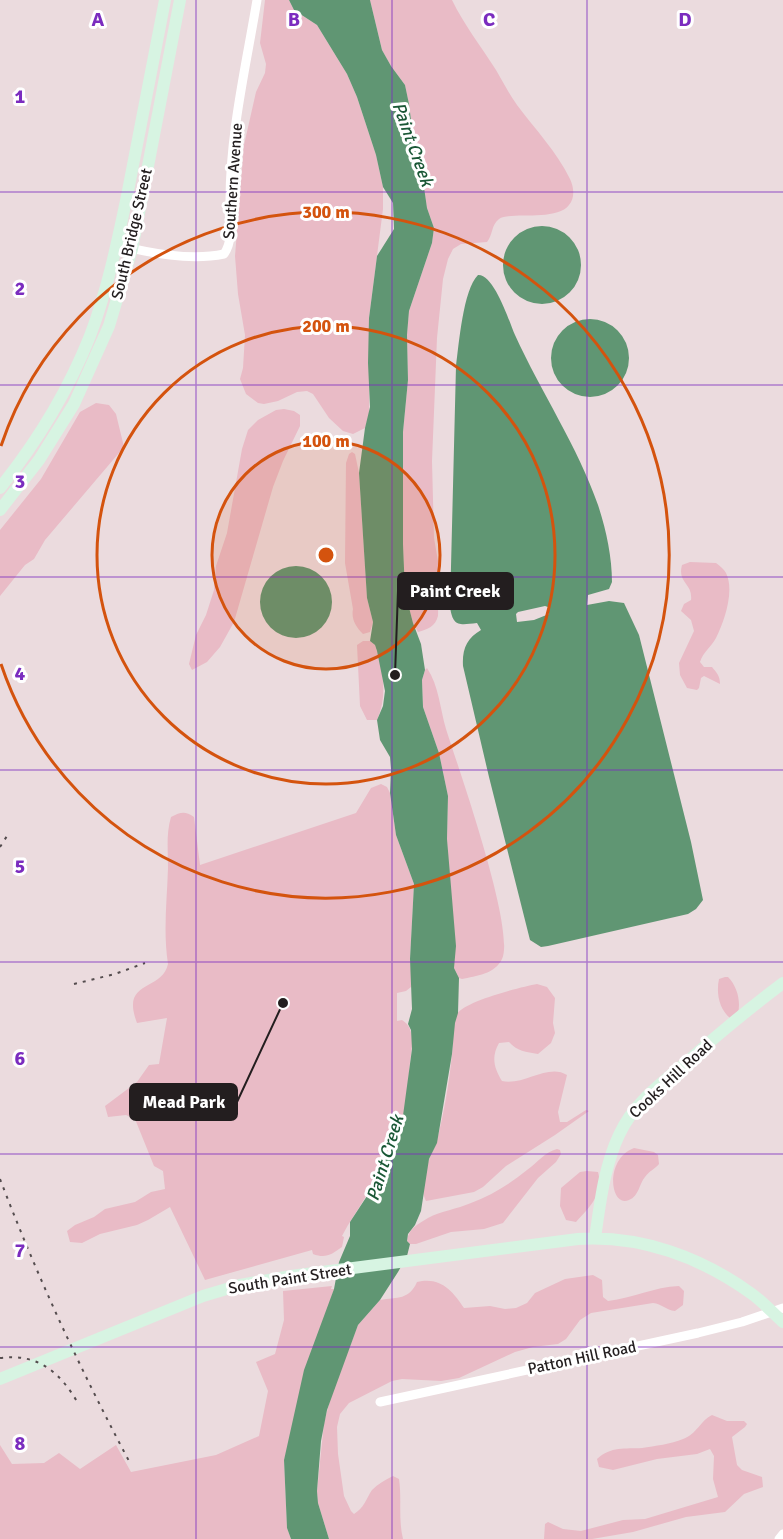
<svg xmlns="http://www.w3.org/2000/svg" width="783" height="1539" viewBox="0 0 783 1539" font-family="Signika,sans-serif">
<style>
.green{fill:#e9bbc6}
.water{fill:#609673;fill-rule:evenodd}
.lines{fill:none;stroke-linecap:round;stroke-linejoin:round}
.street{stroke:#fff;stroke-width:9}
.secondary{stroke:#d7f4e2;stroke-width:12}
.rail{stroke:#544c4e;stroke-width:2;stroke-dasharray:3 6;stroke-linecap:butt}
.grid{fill:none;stroke:#7b2cbf;stroke-width:1.5;stroke-opacity:0.55}
.ring{fill:none;stroke:#d4530e;stroke-width:3}
.labels{text-anchor:middle;dominant-baseline:central;stroke-width:6;stroke-linejoin:round;paint-order:stroke}
.street-label{font-size:16px;fill:#231e1f;stroke:#fff}
.water-label{font-size:18px;font-style:italic;fill:#195735;stroke:#fff}
.grid-label{font-size:20px;text-anchor:middle;font-weight:bold;fill:#7b2cbf;stroke:#fff;stroke-width:6;stroke-linejoin:round;paint-order:stroke}
.centre{fill:#d4530e;stroke:#fff;stroke-width:3}
.ring-label{font-size:18px;text-anchor:middle;font-weight:bold;fill:#d4530e;stroke:#fff;stroke-width:6;stroke-linejoin:round;paint-order:stroke}
.leader{fill:none;stroke:#231e1f;stroke-width:2}
.callout-dot{fill:#231e1f;stroke:#fff;stroke-width:2}
.callout{fill:#231e1f;stroke:#231e1f;stroke-width:2}
.callout-label{font-size:18px;text-anchor:middle;font-weight:bold;fill:#fff}
</style>
<rect width="100%" height="100%" fill="#ebdbde"/>
<path class="green" d="M265,0h24l5,10 23,15 30,49 10,23 19,58 7,32v22l-14,109v97l-4,13 -12,6 -10,-3 -14,-13 -16,-24 -6,-3 -10,1 -19,9 -14,3 -6,-1 -12,-9 -6,-15 3,-11 2,-33 -7,-41 -3,-38 9,-111 12,-53 9,-19 1,-9 -6,-21z
M370,0h82c12,25 29,46 44,70 7,12 13,24 21,35 18,24 40,47 53,74 4,8 5,19 -1,26 -13,17 -59,6 -70,14 -8,6 -6,16 -12,23l-26,2 -8,5 -5,10 -5,20 -6,59 -5,123 2,77 5,29 -1,49c-3,11 -10,13 -20,16l-5,-9 -8,-31 -2,-48v-112l5,-52 -1,-45 2,-24 23,-68 2,-15 -7,-20 -6,-42 -7,-22 -5,-40 -4,-19 -14,-19 -9,-16z
M96,403l13,2 7,9 8,33 -79,93 -11,19 -9,6 -25,31v-66l41,-51 39,-67z
M284,409l10,2 6,4v11l-17,35 -10,26 -39,135 -14,25 -13,15 -15,8 -3,-6 7,-29 10,-20 8,-25 2,-24 11,-33 15,-84 6,-19 10,-10 18,-10z
M352,452l3,2 4,19 8,125 6,24 -3,10 -7,2c-7,-7 -12,-15 -10,-25l-8,-46 1,-100 3,-9z
M690,562l26,1c4,3 8,6 10,10 9,18 -2,49 -10,65 -5,9 -13,14 -16,24l4,5h8c5,6 8,9 8,17l-16,-8 -3,2 -2,10 -2,2 -10,-2 -7,-13 -1,-12 15,-32 -3,-11 -10,-9 3,-7 7,-4c2,-17 -14,-17 -9,-35z
M363,641h7l5,4c8,25 13,50 2,75h-10l-7,-14 -3,-61z
M427,668c12,18 13,41 19,61 12,38 70,201 56,230 -7,15 -26,17 -40,20l-3,-1 -5,-10 -7,-129 1,-43 -9,-43 -16,-46 -1,-27 3,-10z
M381,784l6,3 3,6 6,42 18,49 -4,75 2,21 -1,7 -5,4 -9,2v28l5,-1c14,8 10,28 8,42 -2,21 -3,44 -9,64 -9,24 -22,49 -35,70 -8,14 -17,26 -24,40l2,1 -2,10c-10,7 -16,12 -29,7l-1,-4 -107,30 -35,-73 -22,13 -11,5 -37,9 -18,9 -12,-1 -3,-11 8,-6 19,-8 11,-8 30,-7 16,-10 14,-3 -2,-18 -9,-5 -19,-47 -9,-4 -18,2 -3,-11 32,-24 12,-17 10,-1 8,-46 -30,5c-17,-44 25,-31 31,-59 -5,-33 -1,-63 0,-96 0,-18 -2,-34 3,-51 10,-5 14,-6 23,0l6,48 156,-52 15,-25z
M725,977h3c9,9 13,24 10,36l-8,5c-11,-9 -14,-25 -11,-39z
M537,984l10,3 8,11 -2,25 2,10 -4,10 -13,11c-12,-2 -21,-3 -29,-12l-10,1c-8,14 -5,25 3,38 22,5 46,-18 65,-6l-9,37 2,10h7l19,-12 3,1 -34,24 -49,31 -23,21 -9,5 -48,9c-6,-10 -1,-33 4,-44 2,-6 6,-11 7,-17 7,-27 12,-57 15,-85 2,-13 -1,-30 5,-41 8,-13 64,-27 80,-30z
M634,1148l20,4 4,3 1,9c-4,5 -10,7 -14,13 -6,7 -6,19 -16,23 -19,9 -25,-41 5,-52z
M557,1149l3,1 1,4 -5,8 -18,16 -35,45 -19,6 -33,3 -35,12h-6l-3,-3c1,-12 11,-17 21,-23 13,-7 29,-9 43,-15 21,-8 39,-19 56,-33 10,-7 18,-18 30,-21z
M587,1171l11,1c6,22 -9,36 -22,50l-10,-2 -6,-14 1,-18 19,-16z
M593,1275l9,5 1,17 5,4c25,-3 46,-14 71,-15l5,5 -1,14 -8,6c-9,-1 -13,-7 -22,-8l-62,10 -11,7 -14,19 -8,5 -25,3 -18,5 -56,26 -18,3 -39,-2 -10,2 -43,22 -9,11 -3,13 1,27 6,42 7,15 3,3c10,-6 12,-15 18,-24 6,-6 13,-10 21,-14l6,3c3,20 -1,40 4,60h-74l-11,-36 -1,-12 7,-68 7,-27 27,-71 22,-25c18,-3 29,0 37,-18 23,-6 36,9 47,26l26,-2 15,3 11,-1 11,-5 8,-10 30,-14z
M332,1286l-1,3h3l-50,171 3,68 4,11h-291v-94l12,19 32,-1 15,-10 21,16 36,-24 15,27 85,-17 43,-19 9,-45 -12,-29 19,-8 9,-34 -1,-29z
M712,1415l15,6h17l3,3 -2,3 -13,10 5,28 5,5 20,7 1,10 -19,7 -19,18 -39,5 -53,15 -41,7h-48l1,-15 3,-2 15,7 18,2 42,-11 22,-1 73,-22 -5,-18 1,-23 -4,-7 -13,5 -40,5 -44,11 -14,-3 -2,-8c14,-13 28,-10 45,-11 13,-2 29,-4 41,-9 14,-5 17,-18 29,-24z"/>
<path class="water" d="M289,0h81l12,50 9,16 14,19 4,19 5,40 7,22 6,42 7,20 -2,15 -23,68 -2,24 1,45 -5,52v112l2,48 8,31 8,21 4,26 -3,10 1,27 16,46 9,43 -1,43 9,107 -2,22 5,10 -1,35 -3,10 -3,31 -15,89 -8,16 -8,52 -6,14 -7,9 -1,7 3,3 -3,12 -9,16 -18,28 -22,25 -31,85 -6,31 -4,50 1,12 11,36h-38l-4,-11 -3,-68 20,-90 30,-81 5,-27 11,-26v-14l17,-26 28,-56 7,-17 10,-74 -1,-19 -3,-6 4,-15 -2,-50 4,-75 -18,-49 -6,-42 1,-24 -1,-12 -10,-17 -3,-20 6,-14 2,-15 -8,-40 -2,-6 -5,-4 3,-19 -6,-24 -8,-125 6,-45 5,-21 -2,-44 1,-45 8,-62 17,-27 -1,-26 -10,-16 -7,-32 -19,-58 -10,-23 -30,-49 -23,-15z
M503 265a39 39 0 1 1 78 0a39 39 0 1 1-78 0Z
M478,275c16,-1 31,46 37,60 26,57 63,112 83,170 8,24 14,52 14,77l-3,7 -21,6 -1,10 22,-4 15,2 15,32 52,207 12,58 -7,9 -8,5 -140,32 -7,1 -11,-7 -41,-163 -26,-111c-1,-17 4,-28 18,-36l-4,-7c-18,2 -24,4 -27,-16l6,-241c3,-22 7,-76 22,-91zM545,606l3,1 1,7 -15,6 -17,2 -1,-8 2,-2z
M551 358a39 39 0 1 1 78 0a39 39 0 1 1-78 0Z
M260 602a36 36 0 1 1 72 0a36 36 0 1 1-72 0Z"/>
<g class="lines">
<path class="street" d="M117,245c33,8 73,16 107,9 10,-14 6,-36 6,-53 0,-68 16,-135 27,-201
M380,1402l318,-69 44,-11 41,-14
M779,1539l4,-5"/>
<path class="secondary" d="M0,488c37,-46 68,-97 90,-152 17,-45 27,-92 37,-140 13,-65 25,-131 38,-196
M0,510l39,-50 35,-56 35,-78 23,-77 48,-249
M595,1238c5,-34 9,-71 24,-103 14,-31 42,-52 68,-73 31,-28 63,-54 96,-79
M0,1379l203,-83 37,-11 51,-9 287,-37c63,-4 123,18 174,55 11,8 21,19 31,28"/>
<path class="rail" d="M0,847l7,-11
M74,984l41,-10 30,-11
M0,1179c37,97 80,190 129,282
M0,1358c39,-5 61,15 79,47"/>
</g>
<path class="grid" d="M196,0v1539M392,0v1539M587,0v1539M0,192h783M0,385h783M0,577h783M0,770h783M0,962h783M0,1154h783M0,1347h783"/>
<circle cx="326" cy="555" r="114" fill="#d4530e" fill-opacity=".12"/>
<g class="ring">
<circle cx="326" cy="555" r="114"/>
<circle cx="326" cy="555" r="229"/>
<path d="M1 446A343 343 0 1 1 1 664"/>
</g>
<g class="labels">
<g class="street-label">
<text transform="translate(233 181) rotate(-86)">Southern Avenue</text>
<text transform="translate(132 234) rotate(-77)">South Bridge Street</text>
<text transform="translate(671 1079) rotate(-43)">Cooks Hill Road</text>
<text transform="translate(290 1279) rotate(-9)">South Paint Street</text>
<text transform="translate(582 1358) rotate(-12)">Patton Hill Road</text>
</g>
<g class="water-label">
<text transform="translate(413 144) rotate(70)">Paint Creek</text>
<text transform="translate(385 1158) rotate(-73)">Paint Creek</text>
</g>
</g>
<g class="grid-label">
<text x="98" y="26">A</text>
<text x="294" y="26">B</text>
<text x="489" y="26">C</text>
<text x="685" y="26">D</text>
<text x="20" y="103">1</text>
<text x="20" y="295">2</text>
<text x="20" y="488">3</text>
<text x="20" y="680">4</text>
<text x="20" y="873">5</text>
<text x="20" y="1065">6</text>
<text x="20" y="1257">7</text>
<text x="20" y="1450">8</text>
</g>
<circle cx="326" cy="555" r="9" class="centre"/>
<g class="ring-label">
<text x="326" y="218">300 m</text>
<text x="326" y="332">200 m</text>
<text x="326" y="447">100 m</text>
</g>
<path class="leader" d="M395 675L398 591M283 1003L237 1102"/>
<g class="callout-dot">
<circle cx="395" cy="675" r="6"/>
<circle cx="283" cy="1003" r="6"/>
</g>
<g class="callout">
<rect x="398" y="573" width="115" height="36" rx="6"/>
<rect x="130" y="1084" width="107" height="36" rx="6"/>
</g>
<g class="callout-label">
<text x="455" y="597">Paint Creek</text>
<text x="184" y="1108">Mead Park</text>
</g>
</svg>
